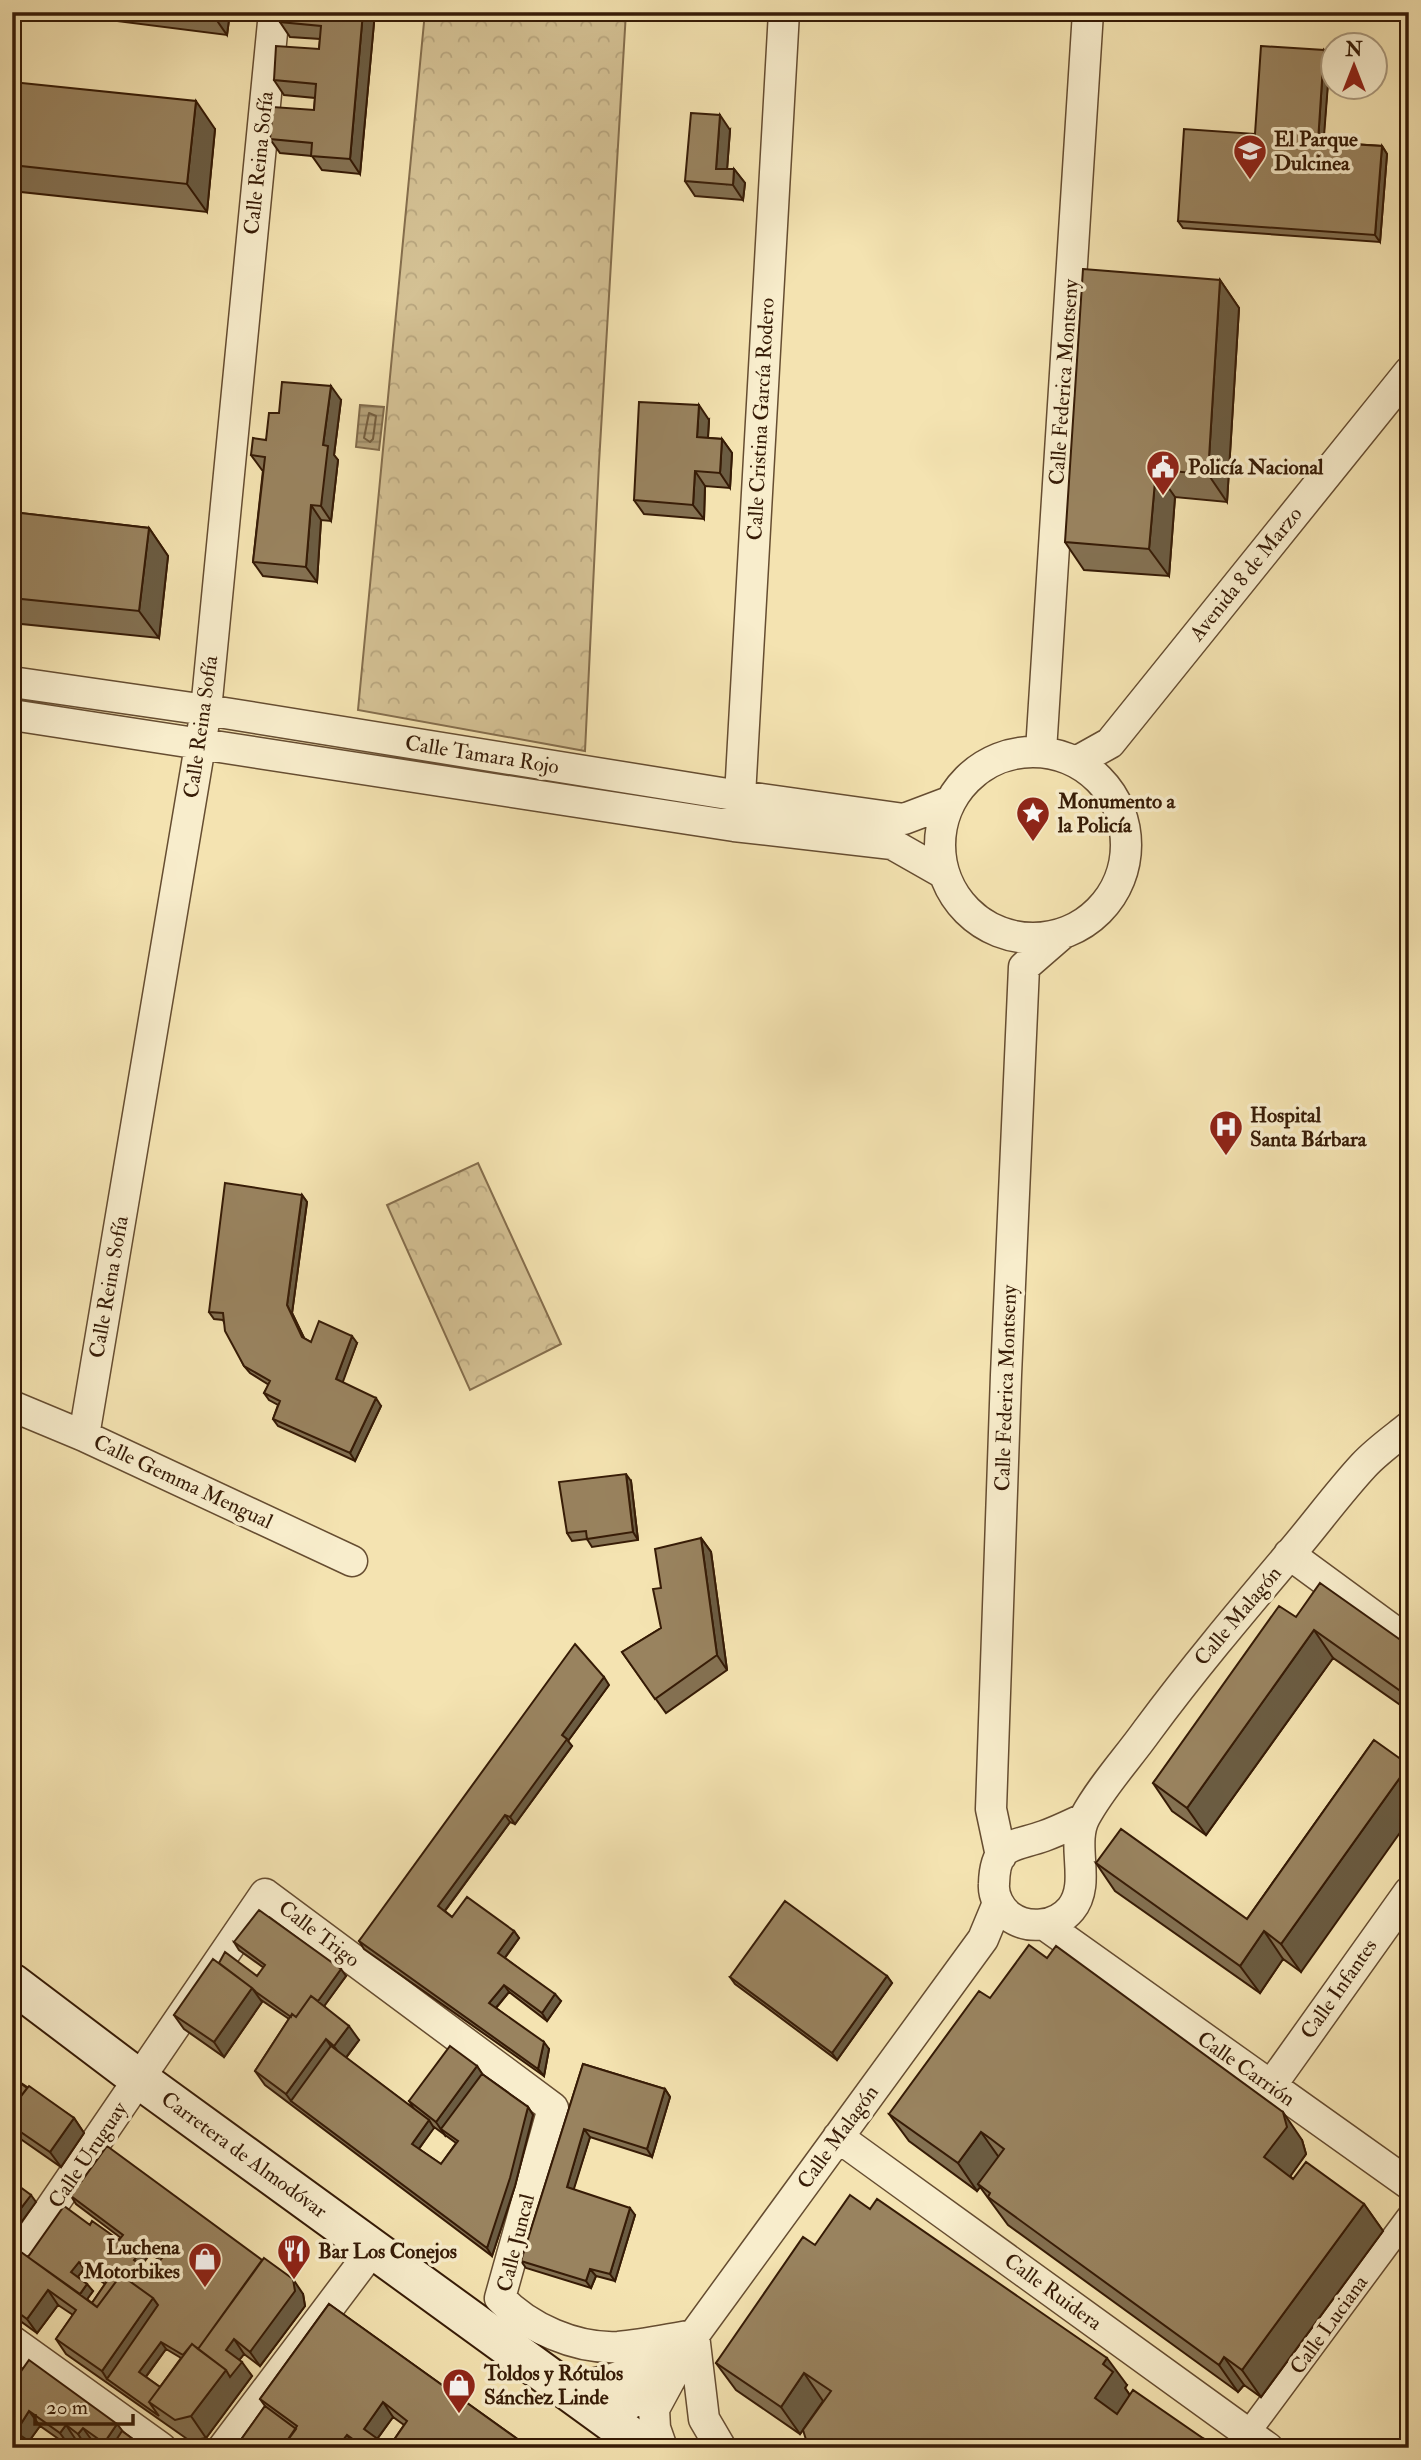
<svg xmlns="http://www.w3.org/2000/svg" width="1421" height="2460" viewBox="0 0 1421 2460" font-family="'IM FELL Double Pica',serif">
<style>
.forest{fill:url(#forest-crowns);stroke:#856e4d;stroke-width:2}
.water{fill:url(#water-rules);stroke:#816a4a;stroke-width:2}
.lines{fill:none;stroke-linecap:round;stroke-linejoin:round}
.shore{stroke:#745d3e;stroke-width:2}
.pedestrian-casing{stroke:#664d31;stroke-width:26}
.minor-casing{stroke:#664d31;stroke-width:33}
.secondary-casing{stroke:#361b06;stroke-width:42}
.pedestrian{stroke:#f8edcc;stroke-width:23}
.minor{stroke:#f8edcc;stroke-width:30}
.secondary{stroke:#f8edcc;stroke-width:38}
.wall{fill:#847152;stroke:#361b06;stroke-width:2;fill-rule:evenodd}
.shaded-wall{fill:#6b5c42;stroke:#361b06;stroke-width:2}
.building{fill:#99835f;stroke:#361b06;stroke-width:2;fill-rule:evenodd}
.labels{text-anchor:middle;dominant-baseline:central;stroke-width:7;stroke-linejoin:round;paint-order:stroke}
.poi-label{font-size:21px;font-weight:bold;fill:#361b06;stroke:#f8edcc;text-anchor:start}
.street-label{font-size:21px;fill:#361b06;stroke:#f8edcc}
</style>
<defs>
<pattern id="forest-crowns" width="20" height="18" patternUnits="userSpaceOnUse" patternTransform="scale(1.75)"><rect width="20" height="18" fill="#d4c194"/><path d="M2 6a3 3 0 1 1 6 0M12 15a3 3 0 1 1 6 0" fill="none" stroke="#b7a57e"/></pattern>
<pattern id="water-rules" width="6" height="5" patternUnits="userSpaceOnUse" patternTransform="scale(1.75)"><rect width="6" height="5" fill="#b39f77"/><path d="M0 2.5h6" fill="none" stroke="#928160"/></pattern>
</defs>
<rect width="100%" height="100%" fill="#f4e3b1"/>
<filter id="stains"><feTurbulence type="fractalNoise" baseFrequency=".00286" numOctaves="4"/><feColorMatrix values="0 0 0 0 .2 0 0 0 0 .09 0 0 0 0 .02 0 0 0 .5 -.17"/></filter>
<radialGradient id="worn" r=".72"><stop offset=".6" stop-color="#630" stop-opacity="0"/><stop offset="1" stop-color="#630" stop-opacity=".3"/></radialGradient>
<path class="forest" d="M425,12h201l-27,451 -14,288 -227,-41z
M478,1163l83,181 -91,46 -83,-185z"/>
<path class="water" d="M360,405l24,2 -5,43 -23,-3z"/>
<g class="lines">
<path class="shore" d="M369,413l7,3 -3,23 -3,3 -6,-4z"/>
<g class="pedestrian-casing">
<path id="pedestrian" d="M1248,2433l161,-217"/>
</g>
<g class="minor-casing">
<path id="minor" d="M12,682l194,28 534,86 164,23 45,-17
M12,715l722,111 158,18 51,29
M1041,751l47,-739
M940 845a93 93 0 1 1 186 0a93 93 0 1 1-186 0Z
M1076,762l34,-19 299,-371
M736,815l4,-19 44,-784
M12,1406l72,30 268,125
M84,1436l122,-726 68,-698
M1289,1554l120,88
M1083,1819c-13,6 -25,12 -39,17 -30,11 -49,5 -50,48 -1,12 6,25 15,32 19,14 47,11 62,-7 21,-26 -1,-64 14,-92 16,-30 42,-58 62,-86 45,-61 94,-119 143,-177 25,-29 48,-61 74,-89 13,-14 30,-26 45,-38
M1001,1856l-10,-47 15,-434 18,-408 38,-33
M1045,1925l364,259
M1270,2087l139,-195
M838,2137l430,311
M12,2265l253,-371 288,214 -53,190c28,30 76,51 118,49 25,-2 51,-8 76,-12
M694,2335l10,84 17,29
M12,2341l149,107
M559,2385c52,3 80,-16 123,-43
M598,2413c31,-6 43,-11 63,-37
M223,2448l150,-199
M662,2448l-7,-20 -1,-19 40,-74 289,-396 15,-36"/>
</g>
<g class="secondary-casing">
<path id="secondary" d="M12,1983l127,96 508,369"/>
</g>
<use href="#pedestrian" class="pedestrian"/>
<use href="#minor" class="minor"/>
<use href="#secondary" class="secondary"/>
</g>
<path class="wall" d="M46,12h184l-3,23z
M375,12l-15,162 -38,-4 -10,-14 -32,-3 -10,-14 44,-29 1,-12 -31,-3 -10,-15 45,-31 1,-10 -30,-2 -10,-15z
M1330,57l-7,85 59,4 5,8 -7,88 -197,-14 -5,-7 77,-87z
M12,82l203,47 -8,83 -195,-21z
M730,130l-3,39h7l11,14 -2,17 -48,-4 -10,-15z
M1220,280l19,28 -12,194 -52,-5 -6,79 -85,-6 -19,-28z
M341,400l-7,55 4,5 -7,61 -10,-1 -4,62 -54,-6 -10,-14 10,-92h-1l-11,-15 15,-15 13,-27z
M709,420l-1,18 14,1 10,14 -2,35 -25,-2 -1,33 -60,-5 -10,-14z
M12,512l137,16 19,28 -9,82 -147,-15z
M302,1195l5,7 -15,111 12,25 7,4 46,1 -15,39 39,24 -26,55 -77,-35 -5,-7 5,-14 -9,-5 -5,-7 5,-8 -19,-12 -6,-7 -21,-46 -9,-1 -5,-7z
M631,1481l7,59 -46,7 -5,-8 -15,2 -5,-8z
M701,1538l10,14 16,118 -61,43 -44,-61 39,-24v-40z
M1296,1617l113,29v65l-76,-53 -127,177 -34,-24 -19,-28z
M609,1685l-41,56 4,5 -57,78 -5,-2 -65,89 7,6 62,14 5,7 -14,20 56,43 -14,20 -38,-29 -13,16 53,41 -5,27 -180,-127 -5,-8z
M1374,1740l-73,232 -18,-13 -23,34 -145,-102 -19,-28 151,56z
M234,1942l112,34 -22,30 35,34 -13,18 68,51 -5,-8 68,-35 5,8 46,33 5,8 -18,71 -23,70 -227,-171 -10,-14 34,-52 -28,-19 1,2 -38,55 -40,-28 -10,-14 45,-52 38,13 7,-8 -25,-18zM434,2127l22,16 -15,21 -22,-15z
M887,1976l5,7 -55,77 -102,-76 -5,-7z
M583,2064l82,25 5,8 -18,60 -62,-20 -17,53 62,25 -20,66 -19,-5 -5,12 -65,-20 -5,-7z
M12,2077l62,41 10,15 -23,34 -49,-34z
M889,2114l413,26 4,14 -16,22 3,3 71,25 19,27 -122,166 -17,-12 -6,7 -230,-167 -28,-38 -3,4 -68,-50z
M71,2196l232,98 2,12 -45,60 -16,-12 -5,6 13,16 -46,62 -16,3 -124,-87 -10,-15 17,-24 -15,-10 -21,28 -25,-18v-51l78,-39 29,15 2,-2 -45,-34zM150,2254l10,6 -10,13 -9,-7zM84,2269l21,15 -13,19 -5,-4 6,-8 -15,-14zM166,2349l15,9 -21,29 -14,-10z
M815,2245l312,140 -2,3 5,7 74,44 6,9h-401l-1,-2 16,-45 -24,33 -64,-44 -20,-27z
M329,2304l201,144h-295l30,-42 -5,-7zM393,2417l11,8 -15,22 -11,-9z
M12,2384l105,40 5,7 23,17h-44l-8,-6 -5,6h-1l-11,-8 -6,7 -30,-21 -11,15 6,7h-23z"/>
<path class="shaded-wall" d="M211,12h19l-3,23z
M363,12h12l-15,162 -10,-15z
M1324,50l6,7 -7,92 -5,-7z
M196,101l19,28 -8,83 -20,-28z
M720,115l10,15 -4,53 -10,-14z
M1382,146l5,8 -7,88 -5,-7z
M734,169l11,14 -2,17 -10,-15z
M1220,280l19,28 -12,194 -19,-28z
M331,386l10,14 -7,55 4,5 -7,61 -10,-15 2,-61z
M699,405l10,15 -2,31 -10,-14z
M722,439l10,14 -2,35 -10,-15z
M1156,470l19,27 -6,79 -20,-27z
M695,471l10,15 -1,33 -11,-14z
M311,505l10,15 -4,62 -11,-15z
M149,528l19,28 -9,82 -20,-27z
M302,1195l5,7 -15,111 15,31 -5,-7 -15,-32z
M352,1336l5,7 -16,44 -5,-8z
M376,1398l5,8 -26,55 -5,-8z
M626,1474l5,7 7,59 -5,-8z
M701,1538l10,14 16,118 -10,-15z
M1314,1630l19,28 -127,177 -19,-27z
M604,1677l5,8 -41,56 4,5 -57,78 -5,-7 52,-82z
M1409,1765v55l-108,152 -20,-28z
M505,1815l5,7 -67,91 -5,-7z
M514,1931l5,7 -16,22 -5,-7z
M1264,1931l19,28 -23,34 -20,-27z
M341,1969l5,7 -40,55 -5,-7z
M887,1976l5,7 -55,77 -5,-7z
M504,1985l5,7 -15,18 -5,-7z
M252,1988l10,14 -38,55 -10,-15z
M555,1994l6,7 -14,20 -5,-8z
M349,2026l10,14 -15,20 -10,-14z
M326,2039l10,15 -45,47 -5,-7z
M544,2042l5,7 -5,27 -6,-7z
M477,2066l10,15 -46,48 5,8 -10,-15z
M665,2089l5,8 -18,60 -5,-8z
M528,2107l5,8 -18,71 -23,70 -5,-8z
M1283,2112l19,28 4,14 -22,31 -20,-28z
M74,2118l10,15 -23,34 -11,-15z
M429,2120l5,8 -17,23 -5,-7z
M584,2129l6,8 -18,58 -5,-8z
M981,2132l19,27 -22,25 2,3 -3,4 -19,-28z
M31,2195l5,7 -24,33v-15z
M1364,2204l19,27 -122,166 -19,-27z
M630,2208l5,7 -20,66 -5,-7z
M145,2246l5,8 -11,14 -5,-8z
M79,2262l5,7 -8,10 -5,-7z
M590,2269l6,7 -5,12 -5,-7z
M293,2279l10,15 2,12 -45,60 -10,-14z
M87,2284l6,7 -10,14 -5,-8z
M48,2290l10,15 -21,28 -10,-14z
M153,2298l10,14 -56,67 -5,-8z
M234,2339l10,15 -8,10 -10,-14z
M161,2342l5,7 -22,30 -5,-7z
M12,2351l5,8 -5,7z
M1224,2357l20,28 -6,7 -19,-27z
M1107,2358l20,27 -2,3 8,12 -19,26 -19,-28 8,-34z
M242,2362l10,14 -46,62 -15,-22 35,-46z
M804,2373l19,28 -23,33 -19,-27z
M383,2402l10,15 -19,26 -10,-14z
M29,2411l11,15 -13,18 -10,-14z
M117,2424l11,14 -7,10h-13l-4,-5z
M66,2425l10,15 -6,7 -10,-14z
M83,2428l10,14 -5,6h-1l-9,-14z
M347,2435l9,13h-19z
M1204,2439l6,9h-12z"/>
<path class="building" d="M281,12h82l-13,147 -39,-3 1,-13 -42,-4 3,-32 41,3 2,-26 -42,-4 2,-34 43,3 2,-23 -41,-4z
M1261,46l63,4 -6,92 64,4 -7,89 -197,-14 6,-92 71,5z
M12,82l184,19 -9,83 -175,-19z
M691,113l29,2 -4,54h18l-1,16 -48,-4z
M1083,269l137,11 -12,194 -52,-4 -7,79 -84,-7z
M282,382l49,4 -8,59 5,1 -7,60 -10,-1 -5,62 -53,-5 12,-105 -14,-2 2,-17 13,2 3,-27h10z
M639,402l60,3 -2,32 25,2 -2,34 -25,-2 -2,34 -59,-5z
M12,512l137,16 -10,83 -127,-13z
M225,1183l77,12 -15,110 15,32 9,5 8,-21 33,15 -16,43 40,19 -26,55 -77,-34 7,-18 -16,-8 6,-12 -26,-15 -19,-35 -2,-18 -14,-1z
M626,1474l7,58 -46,7 -1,-8 -19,2 -8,-51z
M701,1538l16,117 -62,44 -33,-47 39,-24 -8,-39 8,-1 -6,-39z
M1320,1583l89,63v51l-95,-67 -127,178 -34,-25 126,-177 17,11z
M575,1644l29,33 -42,58 5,4 -57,78 -5,-2 -67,91 14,11 15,-20 47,34 -16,22 57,41 -13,19 -38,-28 -15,18 55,39 -6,27 -179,-128z
M1374,1740l35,25 -128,179 -17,-13 -24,35 -144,-103 25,-34 126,90z
M785,1901l102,75 -55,77 -102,-76z
M259,1910l82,59 -23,32 -7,-5 -15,21 -4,-3 -1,3 -35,-25 -4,-4 -33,-25 6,-11 32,24 8,-11 -31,-23z
M1029,1945l18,13 9,-12 227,166 4,15 -23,30 29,22 13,-17 58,42 -122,166 -18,-13 -5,8 -231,-168 2,-4 -12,-9 26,-35 -13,-10 -10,-7 -23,31 -69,-49 90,-123 11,7z
M213,1959l39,29 -38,54 -40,-27z
M311,1996l38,30 -15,20 -8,-7 -40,55 -31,-23 37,-57 4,3z
M331,2046l98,74 -17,24 29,20 17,-23 -17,-12 41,-55 46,33 -18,71 -23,70 -196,-147z
M450,2046l27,20 -41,56 -27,-21z
M583,2064l82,25 -18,60 -63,-20 -17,58 63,21 -20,66 -20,-5 -4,12 -65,-20z
M12,2077l15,11 -15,20z
M29,2086l45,32 -24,34 -38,-26v-18z
M107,2146l155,114 -64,89 -6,-5 -9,11 -22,-13 -22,30 21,15 -11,15 10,14 -52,-37 51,-74 -5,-7 -32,-23 -24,32 -5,-4 15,-22 -28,-19 -8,10 16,12 -7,10 -52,-37 36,-51 26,19 2,-4 27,19 4,-5 -52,-39zM145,2246l17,12 -12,15 -16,-13z
M12,2181l19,14 -19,25z
M850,2195l20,14 7,-10 230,159 -4,6 10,8 -18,26 22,16 16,-24 71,49 -6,9h-388l-2,-2 -5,-16 28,-39 -27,-18 -23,34 -65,-44 87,-126 12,8z
M21,2252l76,55 24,-32 32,23 -51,73 -46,-32 20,-29 -28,-20 -21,29 -15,-11v-44z
M264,2258l29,21 2,12 -45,61 -16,-13 -8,11 16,12 -12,15 -4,-7 -28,-21z
M329,2304l201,144h-165l-18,-13 -10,13h-55l15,-22 -37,-27zM383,2402l24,19 -18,26 -25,-18z
M192,2344l34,26 -35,46 -16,4 -26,-18z
M29,2360l88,64 -13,19 -21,-15 -5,6 -12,-9 -6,8 -31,-22 -12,19 -5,-4v-42z
M265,2406l31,23 -14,19h-47z
M12,2430l20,13 -3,5h-17z
M122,2431l23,17h-34z"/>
<defs>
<g id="school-pin" transform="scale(1.75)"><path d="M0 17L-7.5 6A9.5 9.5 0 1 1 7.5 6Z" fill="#8f2418" stroke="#f8edcc"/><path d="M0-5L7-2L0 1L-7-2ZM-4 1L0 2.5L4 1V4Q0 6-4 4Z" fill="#fff"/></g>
<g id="civic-pin" transform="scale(1.75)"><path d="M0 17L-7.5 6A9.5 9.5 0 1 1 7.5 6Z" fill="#8f2418" stroke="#f8edcc"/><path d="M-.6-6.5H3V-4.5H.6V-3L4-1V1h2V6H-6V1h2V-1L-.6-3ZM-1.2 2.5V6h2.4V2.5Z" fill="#fff"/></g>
<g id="sight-pin" transform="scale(1.75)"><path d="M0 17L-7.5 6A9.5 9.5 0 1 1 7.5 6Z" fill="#8f2418" stroke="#f8edcc"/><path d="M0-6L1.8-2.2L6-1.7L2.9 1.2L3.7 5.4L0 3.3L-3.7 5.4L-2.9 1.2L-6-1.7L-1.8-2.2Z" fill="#fff"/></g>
<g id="hospital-pin" transform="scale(1.75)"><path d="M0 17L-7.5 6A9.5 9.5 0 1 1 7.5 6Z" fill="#8f2418" stroke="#f8edcc"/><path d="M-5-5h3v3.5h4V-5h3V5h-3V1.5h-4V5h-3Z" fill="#fff"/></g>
<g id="restaurant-pin" transform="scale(1.75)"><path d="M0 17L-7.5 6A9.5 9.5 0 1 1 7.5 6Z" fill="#8f2418" stroke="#f8edcc"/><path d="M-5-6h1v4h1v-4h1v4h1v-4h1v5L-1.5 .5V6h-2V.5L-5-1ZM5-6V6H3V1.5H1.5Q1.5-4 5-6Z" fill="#fff"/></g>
<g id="shop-pin" transform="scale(1.75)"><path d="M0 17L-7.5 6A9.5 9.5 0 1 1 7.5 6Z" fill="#8f2418" stroke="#f8edcc"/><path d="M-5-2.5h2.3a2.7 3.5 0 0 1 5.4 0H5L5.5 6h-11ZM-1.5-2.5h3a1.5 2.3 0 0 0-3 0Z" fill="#fff"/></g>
</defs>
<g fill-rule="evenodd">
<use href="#school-pin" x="1250" y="151"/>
<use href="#civic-pin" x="1163" y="467"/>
<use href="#sight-pin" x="1033" y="813"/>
<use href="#hospital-pin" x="1226" y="1127"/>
<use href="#restaurant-pin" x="294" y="2251"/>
<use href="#shop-pin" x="205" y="2259"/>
<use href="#shop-pin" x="459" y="2385"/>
</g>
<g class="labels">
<g class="poi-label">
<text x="1274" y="139">El Parque<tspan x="1274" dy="24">Dulcinea</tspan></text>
<text x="1188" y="467">Policía Nacional</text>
<text x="1058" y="801">Monumento a<tspan x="1058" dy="24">la Policía</tspan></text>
<text x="1250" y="1115">Hospital<tspan x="1250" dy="24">Santa Bárbara</tspan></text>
<text x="180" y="2247" text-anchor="end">Luchena<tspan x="180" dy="24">Motorbikes</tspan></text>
<text x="318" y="2251">Bar Los Conejos</text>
<text x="484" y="2373">Toldos y Rótulos<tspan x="484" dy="24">Sánchez Linde</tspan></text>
</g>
<g class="street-label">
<text transform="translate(259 163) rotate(-84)">Calle Reina Sofía</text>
<text transform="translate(1064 382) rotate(-86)">Calle Federica Montseny</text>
<text transform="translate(761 419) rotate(-87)">Calle Cristina García Rodero</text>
<text transform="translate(1246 574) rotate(-51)">Avenida 8 de Marzo</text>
<text transform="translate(201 727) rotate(-82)">Calle Reina Sofía</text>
<text transform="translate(482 755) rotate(9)">Calle Tamara Rojo</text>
<text transform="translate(109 1287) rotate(-80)">Calle Reina Sofía</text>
<text transform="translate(1006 1388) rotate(-88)">Calle Federica Montseny</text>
<text transform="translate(183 1482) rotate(25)">Calle Gemma Mengual</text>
<text transform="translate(1238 1616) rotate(-50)">Calle Malagón</text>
<text transform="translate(319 1934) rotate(37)">Calle Trigo</text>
<text transform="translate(1339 1989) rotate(-55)">Calle Infantes</text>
<text transform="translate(1246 2069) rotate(35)">Calle Carrión</text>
<text transform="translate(838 2137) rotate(-54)">Calle Malagón</text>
<text transform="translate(88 2155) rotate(-56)">Calle Uruguay</text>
<text transform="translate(244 2155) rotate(36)">Carretera de Almodóvar</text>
<text transform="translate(516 2243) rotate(-76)">Calle Juncal</text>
<text transform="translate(1053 2292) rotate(36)">Calle Ruidera</text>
<text transform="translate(1329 2325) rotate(-54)">Calle Luciana</text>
</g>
</g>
<rect width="1421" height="2460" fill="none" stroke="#f4e3b1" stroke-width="42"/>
<rect x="14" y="14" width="1393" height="2432" fill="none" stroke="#361b06" stroke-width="3.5"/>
<rect x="21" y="21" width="1379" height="2418" fill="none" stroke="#361b06" stroke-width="2"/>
<g transform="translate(1354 66)"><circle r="33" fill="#f8edcc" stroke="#aa997d" stroke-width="2"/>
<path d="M0-5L12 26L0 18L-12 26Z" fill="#8f2418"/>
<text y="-10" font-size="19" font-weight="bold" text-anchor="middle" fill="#361b06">N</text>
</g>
<path d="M35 2414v10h98v-10" fill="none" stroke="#361b06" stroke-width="3.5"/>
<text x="46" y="2414" font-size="21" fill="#361b06" stroke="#f8edcc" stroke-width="5" paint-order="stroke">20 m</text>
<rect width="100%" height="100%" filter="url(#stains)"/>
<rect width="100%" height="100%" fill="url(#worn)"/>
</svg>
